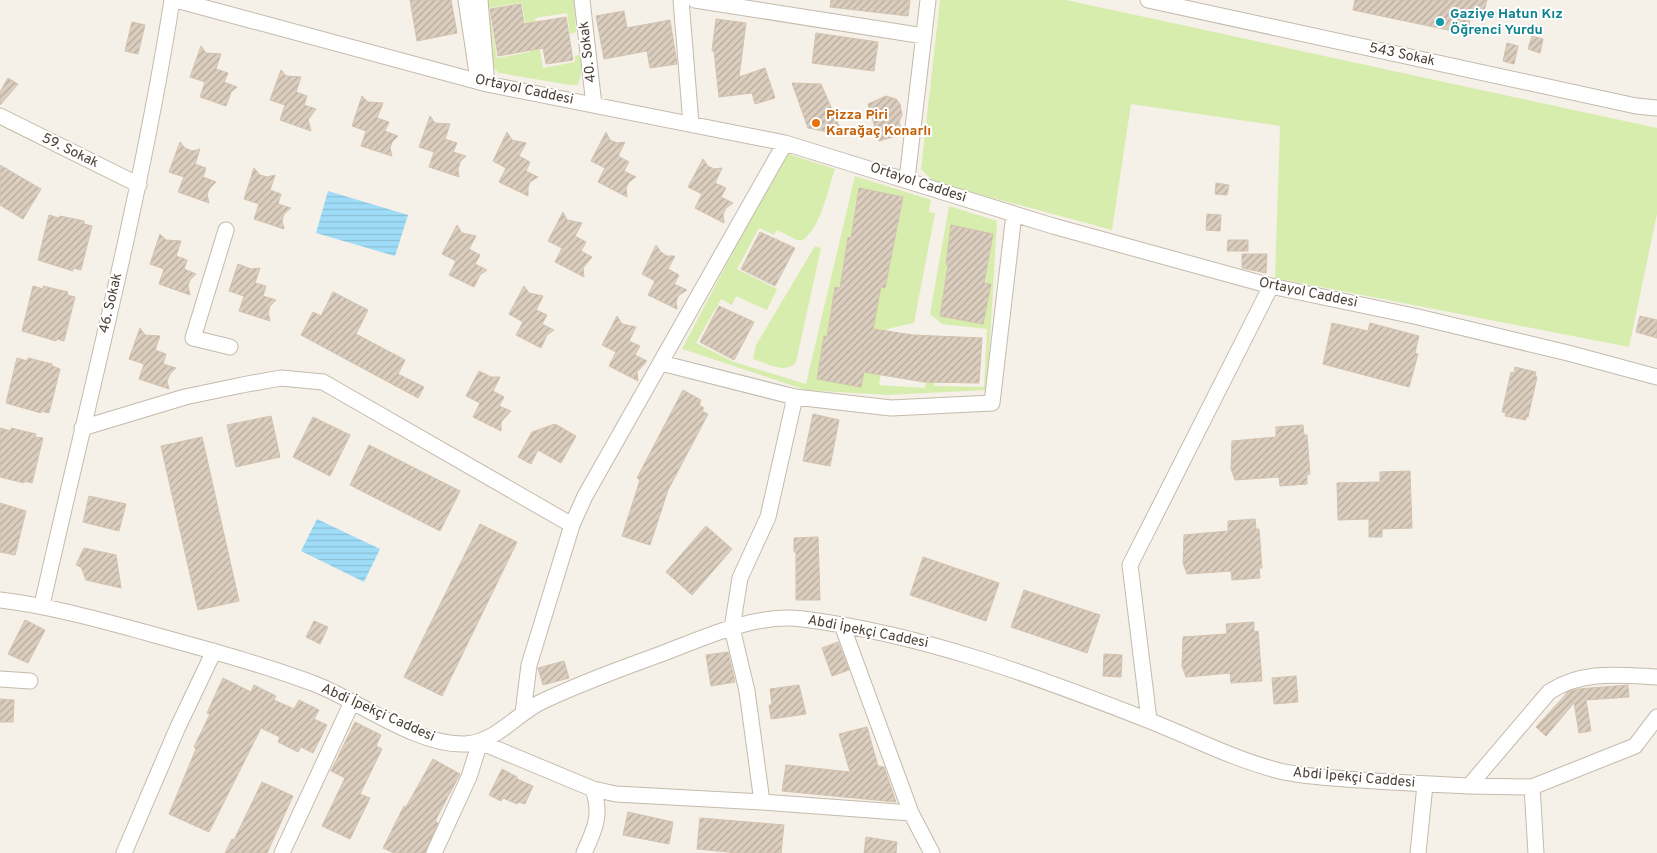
<svg xmlns="http://www.w3.org/2000/svg" width="1657" height="853" viewBox="0 0 1657 853" font-family="Overpass,sans-serif">
<style>
.green{fill:#d7edad;fill-rule:evenodd}
.water{fill:url(#water-rules)}
.building{fill:url(#building-hatch);stroke:#d4c2af}
.lines{fill:none;stroke-linecap:round;stroke-linejoin:round}
.minor-casing{stroke:#c5baac;stroke-width:17}
.minor{stroke:#fff;stroke-width:15}
.culture-dot{fill:#0f9aa8;stroke:#fff;stroke-width:2}
.food-dot{fill:#e8710a;stroke:#fff;stroke-width:2}
.labels{text-anchor:middle;dominant-baseline:central;stroke-width:4;stroke-linejoin:round;paint-order:stroke}
.culture-label{font-size:14px;font-weight:bold;fill:#0d838f;stroke:#fff;text-anchor:start}
.street-label{font-size:14px;fill:#4a4036;stroke:#fff}
.food-label{font-size:14px;font-weight:bold;fill:#c56008;stroke:#fff;text-anchor:start}
</style>
<defs>
<pattern id="water-rules" width="6" height="5" patternUnits="userSpaceOnUse" patternTransform="scale(1.25)"><rect width="6" height="5" fill="#9fdcf7"/><path d="M0 2.5h6" fill="none" stroke="#8abed4"/></pattern>
<pattern id="building-hatch" width="6" height="6" patternUnits="userSpaceOnUse" patternTransform="scale(1.25)"><rect width="6" height="6" fill="#dbcebf"/><path d="M-1 1l2-2M0 6l6-6M5 7l2-2" fill="none" stroke="#b4a99c"/></pattern>
</defs>
<rect width="100%" height="100%" fill="#f5f0e8"/>
<path class="green" d="M487,0h87l2,32 -6,2 -3,-21 -32,5 8,50 32,-6v-6l7,-2v17l-4,14h-8l-71,-12 -5,-5zM522,3l8,49 -33,6 -8,-50z
M940,0h126l591,128v86l-28,133 -354,-69 5,-152 -149,-22 -19,126 -178,-48 -13,-13z
M785,153l50,16c-8,22 -13,56 -32,71h-6l-20,-10 -3,5 -15,-7 -22,41 40,20 -10,21 -31,-14 -4,9 -11,-6 -25,44 38,19 72,22 49,-208 76,24 -2,12 6,1 -21,110 -27,6 -8,56 46,3 9,-50h5l-5,48 50,1 3,-58 -45,-5 -12,-10 19,-108 48,15 -10,169 -100,5 -81,-5 -124,-41z
M815,246l6,2 -25,114c-10,13 -30,1 -43,-3l3,-14z"/>
<path class="water" d="M328,191l80,24 -13,41 -79,-23z
M317,519l63,30 -16,33 -63,-31z"/>
<path class="building" d="M410,0h41l6,33 -40,8z
M831,0h79l-2,16 -78,-9z
M1355,0h132l-3,12 -12,-3 -5,25 -114,-24z
M521,4l3,20 42,-7 7,43 -27,4 -3,-16 -45,8 -8,-47z
M624,11l3,17 43,-8 7,44 -27,4 -3,-17 -43,8 -8,-43z
M716,19l30,4 -7,54 26,-9 10,30 -20,6 -3,-11 -33,4 -5,-46h-2z
M132,22l13,3 -7,29 -13,-3z
M816,33l62,9 -4,29 -62,-8z
M1532,36l11,3 -3,14 -12,-4z
M1507,43l11,3 -4,18 -11,-3z
M201,46l5,7 15,1 -5,15 12,4 -4,9 13,5 -6,5 -5,14 -26,-9 5,-15 -15,-5z
M281,70l5,6 15,1 -5,15 11,4 -3,9 12,4 -8,11 3,11 -31,-11 5,-15 -15,-5z
M8,78l10,6 -18,21v-13z
M792,83l29,1 22,51 -35,-7z
M362,96l6,6 15,1 -6,15 12,4 -4,9 13,5 -6,6 -2,6 2,8 -31,-10 5,-15 -14,-5z
M886,96l10,3 4,5 2,11 -3,7 4,12 -24,7 -11,-37z
M430,116l5,7 15,1 -5,15 12,4 -4,9 13,4 -6,6 -2,7 1,8 -30,-10 5,-15 -15,-5z
M507,132l5,8 14,3 -7,13 11,6 -4,9 12,6 -8,5 -2,5v9l-29,-14 7,-14 -13,-7z
M606,132l4,8 7,3 8,-1 -7,14 11,6 -5,9 12,6 -7,5 -3,6 1,9 -29,-15 7,-14 -14,-7z
M180,142l5,6 7,3 8,-2 -5,15 11,4 -3,9 13,5 -6,6 -3,6 2,9 -31,-11 6,-15 -15,-5z
M703,159l5,7 6,3 8,-1 -7,15 11,5 -5,9 12,6 -7,5 -3,6 1,9 -29,-15 7,-14 -14,-7z
M0,165l41,24 -18,30 -23,-14z
M254,168l6,7 7,2 8,-2 -5,15 11,4 -3,10 13,4 -7,6 -2,7 2,8 -30,-10 5,-15 -15,-5z
M1216,183l13,2 -2,10 -12,-1z
M859,188l44,9 -18,91 -4,-1 -8,42 40,6 69,3 -3,45 -55,-1 -60,-10 -3,15 -44,-8 7,-43 3,1 8,-50 5,1 8,-51 3,1z
M563,212l4,8 15,3 -7,13 11,6 -5,9 11,6 -9,11 1,9 -29,-15 7,-14 -14,-7z
M1207,214l14,1 -1,16 -14,-1z
M49,215l10,3 1,-2 24,5v3l8,2 -11,44 -8,-2v3l-35,-11z
M457,225l5,8 14,3 -7,13 11,6 -5,9 12,6 -7,5 -6,12 -25,-12 7,-14 -14,-7z
M951,225l42,9 -9,49 7,1 -8,40 -43,-8 8,-51 -2,-1z
M760,232l35,16 -20,38 -34,-17z
M160,234l6,6 15,1 -5,15 11,4 -3,9 12,5 -6,6 -2,6 2,9 -31,-11 5,-15 -14,-5z
M1228,240h20v11h-21z
M656,245l5,7 6,4h8l-7,13 11,6 -5,9 13,6 -8,5 -3,6 1,8 -29,-14 7,-14 -13,-7z
M1242,254h25l-1,19 -24,-5z
M238,264l13,5 9,-1 -5,15 11,3 -3,10 13,4 -6,6 -2,6 2,9 -31,-10 5,-15 -15,-5z
M33,286l10,3v-3l25,6 -1,3 8,2 -11,44 -7,-2 -1,2 -34,-10z
M524,286l5,7 14,3 -7,14 11,5 -5,9 12,6 -7,5 -6,13 -25,-13 7,-13 -14,-8z
M333,292l35,18 -12,24 49,26 -7,14 26,13 -6,11 -117,-63 12,-23 8,4z
M719,306l35,16 -20,38 -34,-18z
M617,316l5,8 14,3 -7,14 11,5 -5,9 12,6 -10,11 1,9 -29,-15 7,-14 -14,-7z
M1640,316l17,4v18l-21,-6z
M1332,323l36,8 2,-8 49,13 -4,17 3,1 -9,33 -86,-23z
M140,328l5,7 15,1 -5,14 11,4 -3,10 13,4 -6,6 -3,7 2,8 -30,-10 5,-15 -15,-5z
M17,358l10,3 1,-3 24,6v2l8,3 -11,44 -8,-2v2l-35,-10z
M1515,367l21,5 -1,4 2,1 -9,40h-2v3l-21,-4 1,-3 -4,-1 9,-40 3,1z
M479,371l12,6h9l-7,14 11,6 -5,9 12,5 -10,11v9l-28,-14 7,-14 -14,-7z
M683,390l18,10 -2,5 5,3 -2,3 6,3 -40,76 -18,55 -28,-9 18,-56 -3,-2z
M813,414l26,6 -9,46 -27,-5z
M271,416l9,41 -44,10 -9,-42z
M313,417l37,18 -20,41 -37,-19z
M555,424l21,12 -15,27 -23,-13 -7,14 -13,-7 14,-25z
M1303,425l1,10h3l3,39 -3,1v9l-27,2 -1,-9 -44,3 -4,-11 1,-28 44,-4v-10z
M0,428l11,3v-3l25,6 -1,3 8,1 -11,45 -7,-2 -1,2 -24,-6z
M202,437l37,164 -41,9 -37,-164z
M369,445l91,46 -20,40 -90,-46z
M1410,471l2,57 -30,1v8h-13v-18l-31,1 -1,-37 43,-1v-10z
M89,496l37,8 -7,27 -36,-9z
M0,503l26,8 -11,44 -15,-3z
M1255,519l1,10h3l3,39h-3l1,10 -28,2 -1,-9 -44,3 -4,-11 1,-28 44,-4v-10z
M480,524l37,18 -75,154 -38,-19z
M706,526l26,23 -40,46 -26,-23z
M818,537l2,63h-24v-48h-2v-14z
M84,548l32,7 5,33 -35,-8 -5,-13 -5,-2z
M923,557l76,26 -13,38 -76,-26z
M1024,590l76,25 -13,38 -76,-26z
M25,620l20,10 -17,33 -20,-9z
M314,621l14,6 -8,17 -14,-7z
M1254,622v10l4,-1 4,50 -31,2 -1,-10 -44,4 -4,-11 1,-29 44,-3 -1,-10z
M838,642l11,28 -17,6 -10,-28z
M728,652l7,30 -24,4 -5,-31z
M1104,654l18,1 -1,22 -18,-1z
M564,661l5,17 -26,7 -5,-17z
M1296,676l2,26 -24,2 -2,-26z
M223,678l28,14 3,-7 22,11 -2,4 20,9 5,-9 20,10 -5,9 13,6 -14,28 -12,-6 -3,5 -20,-10 2,-5 -19,-9 -52,104 -40,-18 27,-65 -2,-2 16,-33 -3,-1z
M799,685l7,29 -35,5 -2,-14h3l-2,-16z
M1628,685l1,12 -43,3 5,31 -12,2 -5,-30 -28,33 -10,-9 32,-35 10,-3z
M0,699l14,1 -1,22h-13z
M355,722l26,13 -5,11 6,3 -22,45 10,4 -20,41 -28,-13 23,-48 -14,-7z
M867,727l11,39 6,1 12,35 -114,-11 4,-26 64,7 -11,-38z
M433,759l27,15 -25,47 3,2 -13,30h-31l-11,-5 21,-42 2,1z
M502,769l15,8v2l16,7 -8,18 -6,-2 -2,2 -14,-6 -2,3 -12,-6z
M262,782l31,14 -26,57h-42l7,-14 2,1z
M628,812l45,10 -4,22 -46,-9z
M700,818l84,7 -3,28h-43l-41,-4z
M866,837l31,5 -1,11h-32z"/>
<g class="lines">
<g class="minor-casing">
<path id="minor" d="M176,0l311,84 298,59 268,83 218,60 143,30 154,37 89,24
M466,0l11,73
M480,0l7,84
M582,0l12,105
M681,0l10,124
M695,0l229,36
M1148,0l488,106 21,2
M0,116l139,69
M907,179l21,-179
M226,230l-33,108 37,9
M661,363l134,34 -27,120 -28,61 -8,50 15,63 15,111 149,11 -69,-188
M795,397l96,11 101,-5 22,-189
M82,428l103,-31 57,-12 39,-7 42,4 249,143
M0,600c49,6 96,19 144,32 57,16 115,31 171,52 44,17 102,62 150,60 29,-1 50,-28 74,-41 39,-19 81,-34 122,-49 45,-17 94,-41 142,-35 119,15 232,57 342,100 44,17 86,39 131,51 22,6 46,7 69,9 41,3 82,5 124,7l80,-94c33,-22 70,-17 108,-15
M42,605c45,-201 98,-401 130,-605
M0,679l30,2
M523,713l6,-48 43,-140 13,-29 200,-353
M1149,720l-19,-155 141,-279
M1469,786l63,1 103,-41 22,-29
M1532,787l4,66
M593,789l23,5 146,8
M911,813l21,40
M124,853l53,-124 37,-78
M282,853l70,-151
M434,853l35,-76 11,-35 113,47c9,26 2,40 -9,64
M1418,853l7,-68"/>
</g>
<use href="#minor" class="minor"/>
</g>
<circle class="culture-dot" cx="1440" cy="22" r="5"/>
<circle class="food-dot" cx="816" cy="123" r="5"/>
<g class="labels">
<g class="culture-label">
<text x="1450" y="14">Gaziye Hatun Kız<tspan x="1450" dy="16">Öğrenci Yurdu</tspan></text>
</g>
<g class="street-label">
<text transform="translate(588 52) rotate(-97)">40. Sokak</text>
<text transform="translate(1402 55) rotate(12)">543 Sokak</text>
<text transform="translate(524 90) rotate(12)">Ortayol Caddesi</text>
<text transform="translate(70 151) rotate(26)">59. Sokak</text>
<text transform="translate(918 183) rotate(18)">Ortayol Caddesi</text>
<text transform="translate(1308 293) rotate(12)">Ortayol Caddesi</text>
<text transform="translate(111 303) rotate(-77)">46. Sokak</text>
<text transform="translate(868 632) rotate(11)">Abdi İpekçi Caddesi</text>
<text transform="translate(378 713) rotate(24)">Abdi İpekçi Caddesi</text>
<text transform="translate(1354 778) rotate(5)">Abdi İpekçi Caddesi</text>
</g>
<g class="food-label">
<text x="826" y="115">Pizza Piri<tspan x="826" dy="16">Karağaç Konarlı</tspan></text>
</g>
</g>
</svg>
